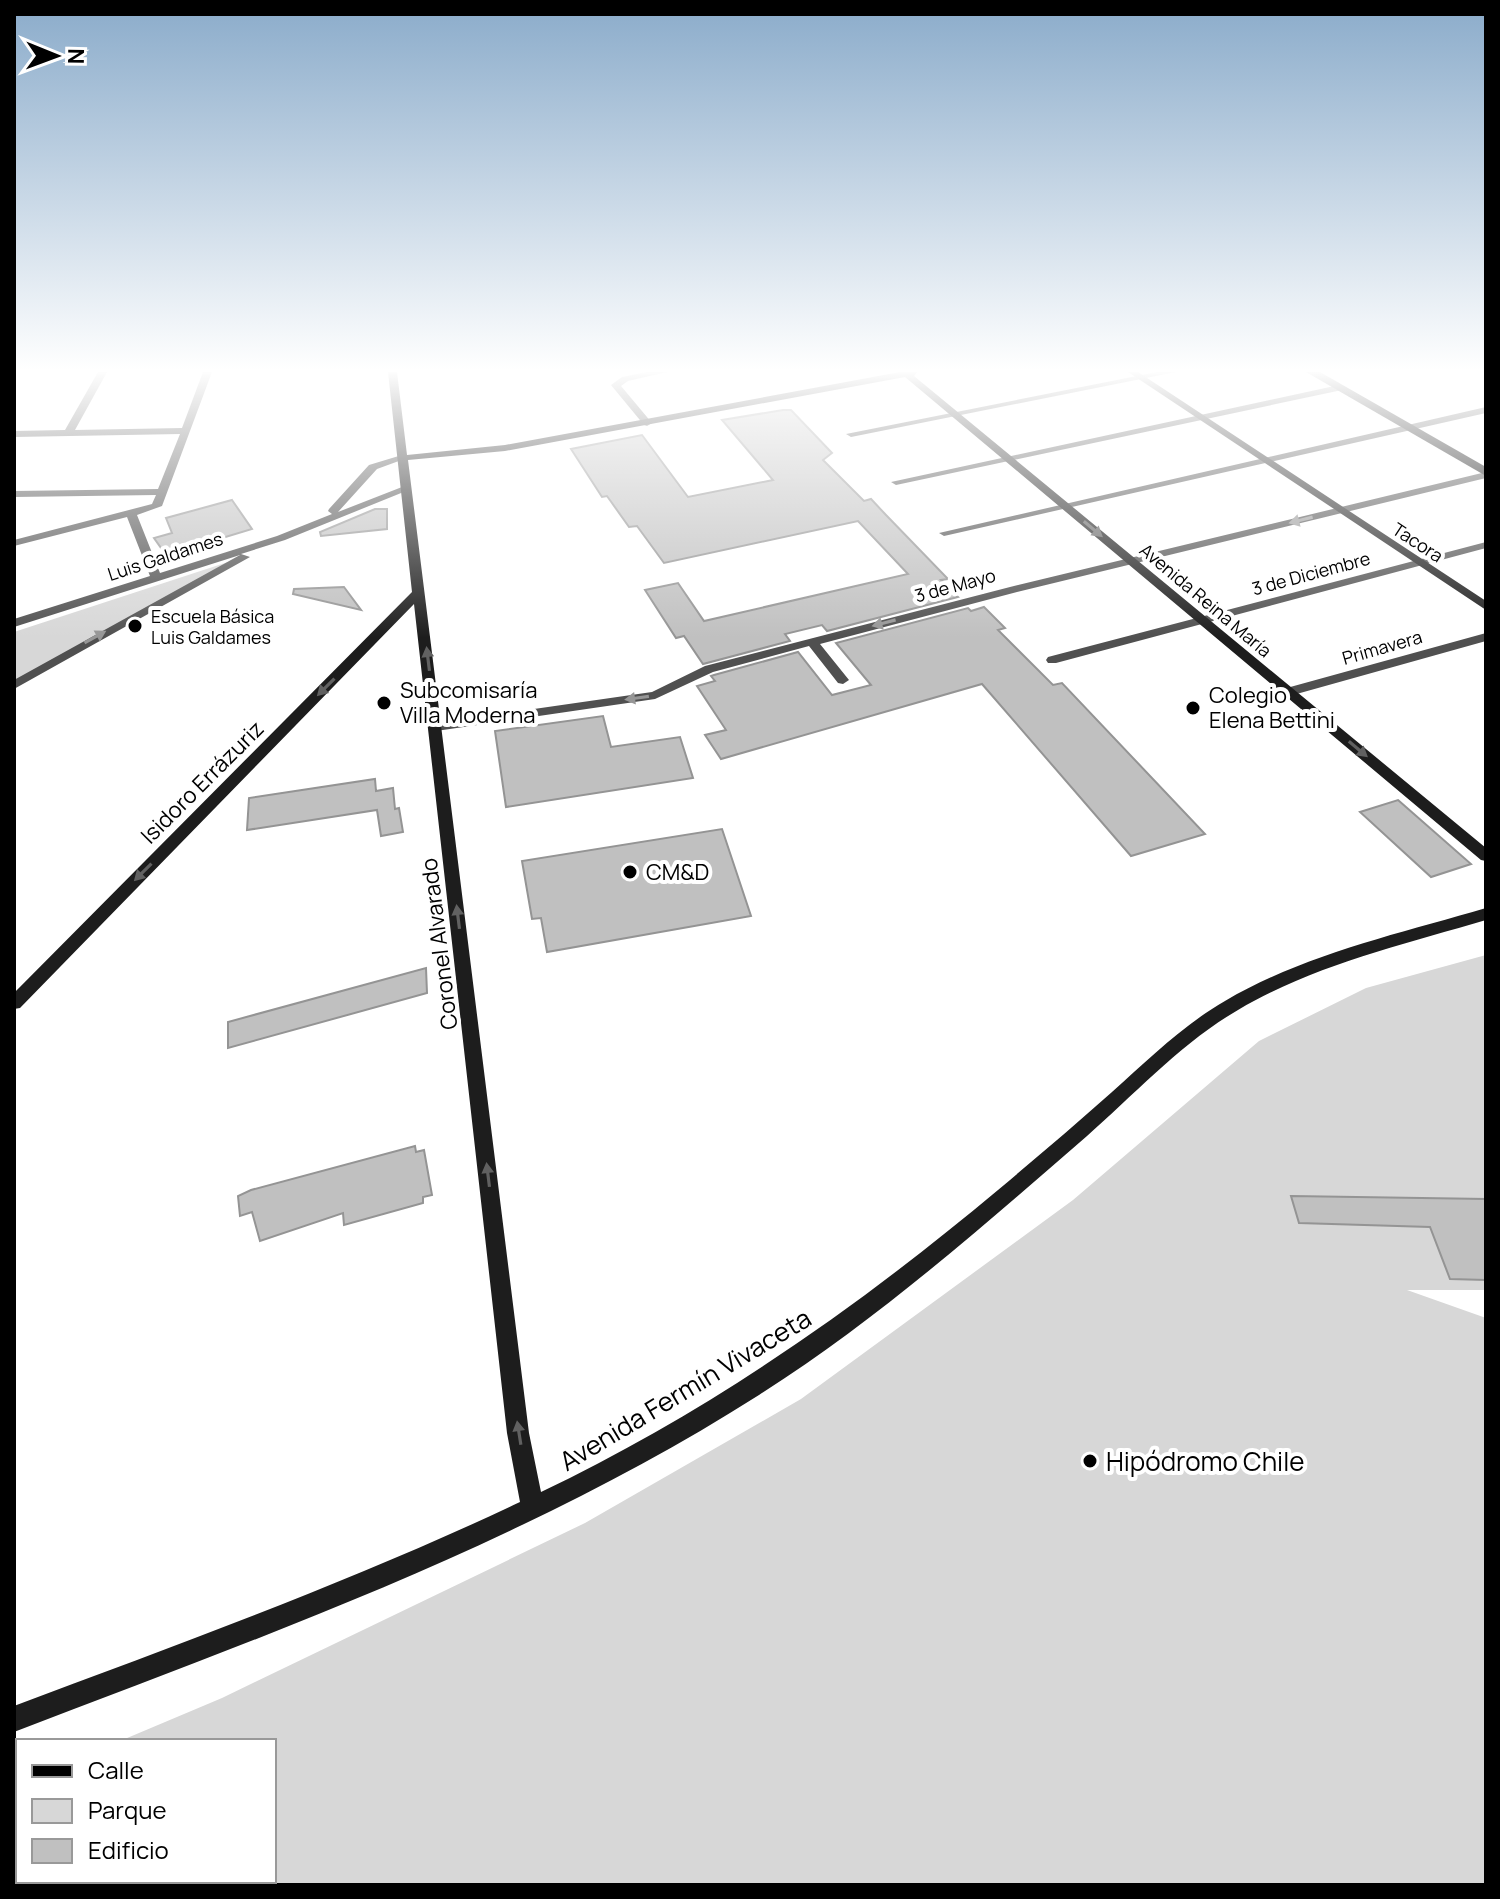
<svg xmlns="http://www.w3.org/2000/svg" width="1500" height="1899" viewBox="0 0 1500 1899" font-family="Manrope,sans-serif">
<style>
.green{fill:#d7d7d7}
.building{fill:#c0c0c0;stroke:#949494;stroke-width:2}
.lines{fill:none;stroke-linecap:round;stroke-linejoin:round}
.street{fill:#505050;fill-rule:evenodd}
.secondary{fill:#1d1d1d;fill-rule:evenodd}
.primary{fill:#000;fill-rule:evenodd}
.oneway{fill:#969696}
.oneway2{fill:#616161}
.poi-dot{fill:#000;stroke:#fff;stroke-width:3}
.labels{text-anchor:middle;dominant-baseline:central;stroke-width:8;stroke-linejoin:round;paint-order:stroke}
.far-street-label{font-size:18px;fill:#000;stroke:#fff}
.far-poi-label{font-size:18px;fill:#000;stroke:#fff;text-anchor:start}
.poi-label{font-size:22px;fill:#000;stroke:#fff;text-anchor:start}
.street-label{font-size:22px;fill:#000;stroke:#fff}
.near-street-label{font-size:26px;fill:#000;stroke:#fff}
.near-poi-label{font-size:26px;fill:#000;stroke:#fff;text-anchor:start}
</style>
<rect width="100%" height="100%" fill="#fff"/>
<path class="green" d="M228,562l-214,124v-54z
M1486,955v335h-79l79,28v567h-1472v-100l4,-1v97h256v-140h-154l102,-43 363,-175 216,-124 272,-199 186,-159 107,-53z"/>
<path class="building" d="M783,410h8l41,43 -9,7 41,41 7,-2 15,16 62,64 -7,1 17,17 -131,34 -5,-6 -37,9 5,7 -87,23 -19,-28 -8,2 -31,-48 33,-7 26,38 204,-47 -50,-53 -194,42 -27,-37 -8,1 -22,-31 -5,1 -31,-48 71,-14 46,62 85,-17 -51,-60z
M232,500l20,29 -86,26 -12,-17 18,-5 -6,-15z
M375,509h12v20l-66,7 -1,-4z
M344,587l17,23 -68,-16 1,-5z
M984,607l21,21 -7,2 55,55 9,-2 143,151 -74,22 -149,-172 -261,75 -16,-24 21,-5 -29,-44 18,-5 -4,-5 3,-1 84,-23 34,43 39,-10 -35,-42 132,-35 3,3z
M603,716l8,31 69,-10 13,41 -187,29 -11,-76z
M375,779l1,12 17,-3 2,21 4,-1 4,24 -22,4 -4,-26 -130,20 2,-32z
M1398,800l73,64 -40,13 -71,-65z
M722,829l29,87 -204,36 -6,-34 -9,1 -10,-58z
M426,968l1,25 -199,55v-26z
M415,1146l1,6 8,-2 8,45 -9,2v6l-79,22 -1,-12 -83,28 -8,-29 -12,4 -2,-20 13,-6z
M1291,1196l195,3v81l-36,-1 -20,-52 -131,-4z"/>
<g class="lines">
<path class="street" d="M98,372h9l-32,58 107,-2 21,-56h9l-50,134 -25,9 23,58 117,-37 55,-22 -4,-3 1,-2 40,-44 33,-10 5,3 -30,11 -39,43 64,-25 9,2 -126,51 -44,14 9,3 -236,132v-9l226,-125 -226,72v-8l136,-43 -23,-59 -113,29v-6l138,-36 4,-9 -142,2v-6l144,-2 22,-55 -166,3v-6l51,-1z
M647,372h20l-39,9 -7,5 31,37 -5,3 -3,-1 -33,-40 11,-8z
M1157,372h19l-325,65 -5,-3z
M1339,385l5,3 -2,2 -446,95 -5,-3z
M1486,407v6l-542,123 -5,-3z
M1486,472v6l-469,114 -197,52 29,36 -6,4 -5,-1 -29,-37 -96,26 -58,27 -219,32 -7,-4 7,-4 216,-31 53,-26 305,-79z
M1486,542v6l-430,115h-8l-2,-3 2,-3z
M1486,633v8l-193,54h-10l-1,-3 1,-3z"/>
<path class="secondary" d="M388,372h9l10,83 98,-10 395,-73h17l-3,4 572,472v13l-5,-1 -576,-483 -400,74 -97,9 121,973 12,59c166,-79 316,-184 457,-302 38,-32 77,-65 114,-98 36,-32 71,-67 113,-91 80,-47 173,-67 261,-93v12c-84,25 -172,45 -248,90 -57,33 -102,83 -151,126 -105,91 -210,184 -328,259 -231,147 -489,239 -745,337v-26c170,-64 342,-126 506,-204l-13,-69 -93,-829 -394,404 -6,1v-16l398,-401z
M1128,372h10l348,229v9z"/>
<path class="primary" d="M1306,372h14l166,95v9z"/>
</g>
<defs><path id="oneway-solid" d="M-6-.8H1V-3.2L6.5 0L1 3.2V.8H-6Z" transform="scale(2)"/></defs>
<g class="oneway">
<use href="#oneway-solid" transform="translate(1301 520) rotate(166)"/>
<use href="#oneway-solid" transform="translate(884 623) rotate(165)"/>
<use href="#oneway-solid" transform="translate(95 637) rotate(-29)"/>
<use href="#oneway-solid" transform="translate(637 698) rotate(172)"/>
</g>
<g class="oneway2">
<use href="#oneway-solid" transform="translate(1093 529) rotate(40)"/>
<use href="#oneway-solid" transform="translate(428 659) rotate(-97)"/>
<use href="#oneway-solid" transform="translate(326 687) rotate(135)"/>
<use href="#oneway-solid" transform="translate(1358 749) rotate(40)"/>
<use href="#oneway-solid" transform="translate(143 872) rotate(135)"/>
<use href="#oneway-solid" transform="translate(458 917) rotate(-97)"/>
<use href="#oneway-solid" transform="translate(488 1175) rotate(-97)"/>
<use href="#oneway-solid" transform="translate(519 1433) rotate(-99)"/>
</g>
<linearGradient id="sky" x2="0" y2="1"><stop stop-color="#8aabca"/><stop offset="0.58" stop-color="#fff"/><stop offset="1" stop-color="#fff" stop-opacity="0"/></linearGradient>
<rect width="1500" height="638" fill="url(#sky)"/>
<g class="poi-dot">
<circle cx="135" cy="626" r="8"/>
<circle cx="384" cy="703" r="8"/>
<circle cx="1193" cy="708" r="8"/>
<circle cx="630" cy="872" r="8"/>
<circle cx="1090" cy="1461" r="8"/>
</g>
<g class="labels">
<g class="far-street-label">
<text transform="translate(1418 542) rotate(33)">Tacora</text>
<text transform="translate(165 556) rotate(-18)">Luis Galdames</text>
<text transform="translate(1311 573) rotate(-15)">3 de Diciembre</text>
<text transform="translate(955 585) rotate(-15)">3 de Mayo</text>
<text transform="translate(1206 600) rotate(40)">Avenida Reina María</text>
<text transform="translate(1382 647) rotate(-16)">Primavera</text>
</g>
<g class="far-poi-label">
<text x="151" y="616">Escuela Básica<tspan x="151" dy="21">Luis Galdames</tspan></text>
</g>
<g class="poi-label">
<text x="400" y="690">Subcomisaría<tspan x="400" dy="25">Villa Moderna</tspan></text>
<text x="1209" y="695">Colegio<tspan x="1209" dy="25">Elena Bettini</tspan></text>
<text x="646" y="872">CM&amp;D</text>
</g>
<g class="street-label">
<text transform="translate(202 782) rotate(-45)">Isidoro Errázuriz</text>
<text transform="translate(439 944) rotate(-97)">Coronel Alvarado</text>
</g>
<g class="near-street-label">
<text transform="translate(685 1389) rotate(-31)">Avenida Fermín Vivaceta</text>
</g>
<g class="near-poi-label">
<text x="1106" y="1461">Hipódromo Chile</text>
</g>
</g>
<rect width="1500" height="1899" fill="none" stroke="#000000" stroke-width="32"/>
<rect x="16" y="1739" width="260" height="144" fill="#ffffff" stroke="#999999" stroke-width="2"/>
<rect x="32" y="1765" width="40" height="12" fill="#000000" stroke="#999999" stroke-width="2"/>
<text x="88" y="1779" font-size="24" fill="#000000">Calle</text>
<rect x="32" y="1799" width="40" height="24" fill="#d7d7d7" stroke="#999999" stroke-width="2"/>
<text x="88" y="1819" font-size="24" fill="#000000">Parque</text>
<rect x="32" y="1839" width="40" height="24" fill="#c0c0c0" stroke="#999999" stroke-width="2"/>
<text x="88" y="1859" font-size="24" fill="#000000">Edificio</text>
<g transform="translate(56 56) rotate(91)" stroke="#ffffff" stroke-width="6" paint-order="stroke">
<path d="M0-6L14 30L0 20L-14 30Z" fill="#000000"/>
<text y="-12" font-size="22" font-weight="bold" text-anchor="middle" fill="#000000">N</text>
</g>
</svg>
